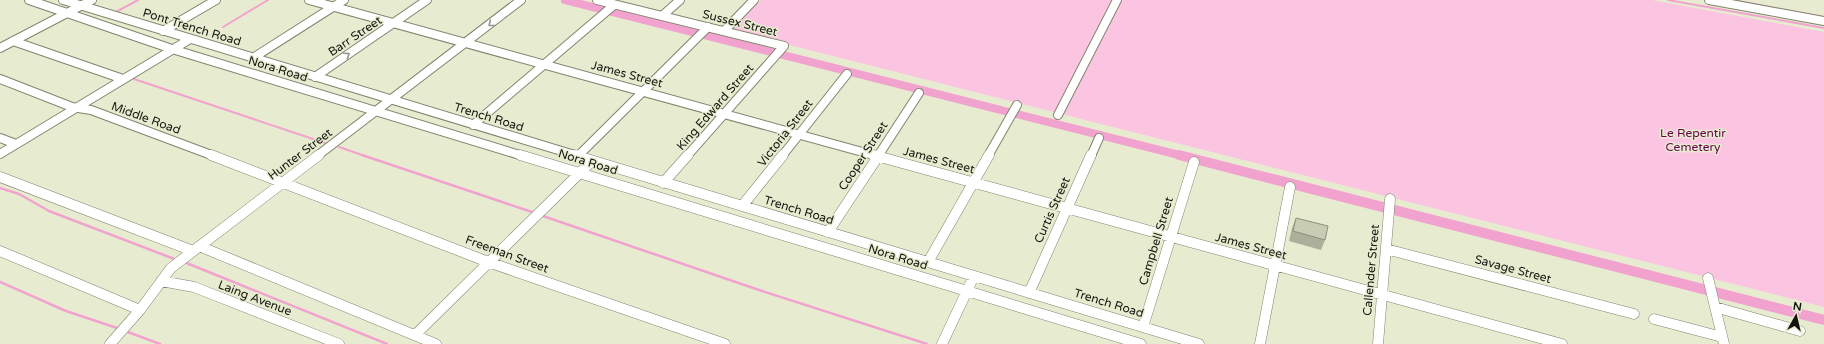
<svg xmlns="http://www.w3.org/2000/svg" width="1824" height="344" viewBox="0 0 1824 344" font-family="'Varela Round',sans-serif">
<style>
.green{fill:#fbc4e1}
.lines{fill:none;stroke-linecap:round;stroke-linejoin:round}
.stream-far1{stroke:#f2a2ce;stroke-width:2}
.stream{stroke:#f2a2ce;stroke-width:2.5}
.canal-far1{stroke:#f2a2ce;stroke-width:8}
.canal{stroke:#f2a2ce;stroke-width:10}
.minor-far1-casing{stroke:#80846c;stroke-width:10}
.minor-casing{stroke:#80846c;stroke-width:11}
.minor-far1{stroke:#fff;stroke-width:8}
.minor{stroke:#fff;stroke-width:10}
.wall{fill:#acaf99}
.building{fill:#c8ccb2;stroke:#8c8f7d}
.oneway{stroke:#959692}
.labels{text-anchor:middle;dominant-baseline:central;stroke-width:3;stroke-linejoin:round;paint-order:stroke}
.street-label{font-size:12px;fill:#14160d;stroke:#e7ecd1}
.park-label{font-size:12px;fill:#640347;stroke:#e7ecd1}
</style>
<rect width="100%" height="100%" fill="#e7ecd1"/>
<path class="green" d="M761,0h891l172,32v275l-1094,-277z"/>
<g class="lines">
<path class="stream-far1" d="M1668,0l156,28
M1738,1l86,16
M114,13l24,-13
M223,27l45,-27
M721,28l16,-16
M712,37l5,-5
M134,79l194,65
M339,147l26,9"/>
<path class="stream" d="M362,155l173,58
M0,188l19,6 30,17 128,49
M540,215l219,75 168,54
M184,262l203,82
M0,282l66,29 54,18
M125,331l35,13"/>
<path class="canal-far1" d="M565,0l618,156"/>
<path class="canal" d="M1179,155l645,165"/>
<g class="minor-far1-casing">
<path id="minor-far1" d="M29,0l143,49 351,107
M63,0l515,156
M309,0l568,156
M597,0l187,46 -97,110
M1709,0l115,21
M662,16l18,-16
M163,31l53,-31
M724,31l30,-31
M13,41l110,38
M0,48l92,-48
M253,58l91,-58
M315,77l112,-77
M0,79l72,28 19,3 123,46
M1058,115l59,-115
M473,125l141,-120
M0,138l16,6
M0,154l190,-115
M317,156l204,-156
M578,156l130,-129
M782,156l65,-82
M878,156l41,-63
M988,156l29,-51
M1091,156l8,-18"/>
</g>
<g class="minor-casing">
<path id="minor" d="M211,155l280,108 234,81
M520,155l621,189
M574,155l625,189
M873,155l689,189
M577,157l2,-2
M0,177l193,74
M663,183l25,-28
M742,206l41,-51
M828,232l51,-77
M199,246l237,98
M1386,249l248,65
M0,251l140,59
M928,262l61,-107
M1708,278l16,66
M161,281l33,6 145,57
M1029,293l62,-138
M1715,307l85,24
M1654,319l68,18
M1143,327l51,-165
M415,335l177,-174
M110,344l30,-34 31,-42 148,-113
M942,344l32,-68
M1260,344l30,-157
M1378,344l12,-145"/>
</g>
<use href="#minor-far1" class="minor-far1"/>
<use href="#minor" class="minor"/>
</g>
<path class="wall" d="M1296,218l29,22 -4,10 -32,-9 3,-13z"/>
<path class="building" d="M1296,218l32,8 -3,14 -32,-9z"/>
<defs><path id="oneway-chevron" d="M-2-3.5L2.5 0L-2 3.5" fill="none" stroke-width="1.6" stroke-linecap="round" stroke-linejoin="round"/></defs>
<g class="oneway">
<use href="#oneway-chevron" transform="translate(491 24) rotate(142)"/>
<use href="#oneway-chevron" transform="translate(347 55) rotate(-34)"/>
</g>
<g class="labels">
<g class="street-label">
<text transform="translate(740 23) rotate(14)">Sussex Street</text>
<text transform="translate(192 27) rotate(17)">Pont Trench Road</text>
<text transform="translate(355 36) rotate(-34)">Barr Street</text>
<text transform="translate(278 69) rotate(17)">Nora Road</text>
<text transform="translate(627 74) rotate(15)">James Street</text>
<text transform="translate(715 107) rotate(-49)">King Edward Street</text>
<text transform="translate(489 117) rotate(17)">Trench Road</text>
<text transform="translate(146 118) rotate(20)">Middle Road</text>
<text transform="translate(785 133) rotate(-52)">Victoria Street</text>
<text transform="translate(300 154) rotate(-37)">Hunter Street</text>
<text transform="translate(863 156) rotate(-57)">Cooper Street</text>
<text transform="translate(939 160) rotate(15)">James Street</text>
<text transform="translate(588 162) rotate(17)">Nora Road</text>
<text transform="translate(799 210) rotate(17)">Trench Road</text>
<text transform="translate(1052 210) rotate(-66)">Curtis Street</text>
<text transform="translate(1156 241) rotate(-73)">Campbell Street</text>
<text transform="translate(1251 246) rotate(15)">James Street</text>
<text transform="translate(507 254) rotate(20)">Freeman Street</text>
<text transform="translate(898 257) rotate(17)">Nora Road</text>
<text transform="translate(1513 269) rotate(15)">Savage Street</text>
<text transform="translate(1371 270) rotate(-85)">Callender Street</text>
<text transform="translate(255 298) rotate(21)">Laing Avenue</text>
<text transform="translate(1109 303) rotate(17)">Trench Road</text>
</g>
<g class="park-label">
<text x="1693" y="133">Le Repentir<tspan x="1693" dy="14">Cemetery</tspan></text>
</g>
</g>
<g transform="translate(1796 316) rotate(8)" stroke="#e7ecd1" stroke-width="3" paint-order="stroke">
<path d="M0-3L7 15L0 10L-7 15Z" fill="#14160d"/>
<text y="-6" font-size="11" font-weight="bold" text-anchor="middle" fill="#14160d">N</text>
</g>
</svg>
